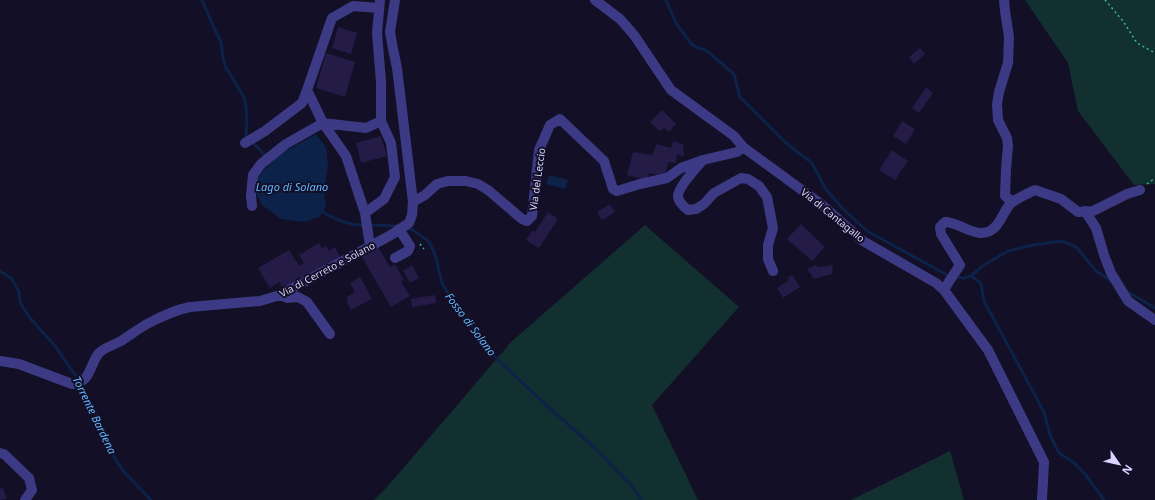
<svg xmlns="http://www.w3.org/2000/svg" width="1155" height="500" viewBox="0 0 1155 500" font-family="'Noto Sans',sans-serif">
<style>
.green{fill:#12302f}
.water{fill:#0c2248}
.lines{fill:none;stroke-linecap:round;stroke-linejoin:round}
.stream{stroke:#0c2248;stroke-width:3}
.building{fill:#241b47}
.path{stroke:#2fb8b0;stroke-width:1.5;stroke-dasharray:2 3;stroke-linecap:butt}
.minor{stroke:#3d3a85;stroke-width:10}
.labels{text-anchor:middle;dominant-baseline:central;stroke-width:4;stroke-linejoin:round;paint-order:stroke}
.street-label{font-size:10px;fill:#d9d4ff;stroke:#130f26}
.water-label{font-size:11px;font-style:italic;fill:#62b6ff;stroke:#130f26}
</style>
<rect width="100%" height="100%" fill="#130f26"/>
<path class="green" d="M1025,0h130v184l-21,1 -56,-74 -10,-48z
M645,225l94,82 -87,98 46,95h-324l13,-13 124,-145z
M950,451l14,49h-113z"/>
<path class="water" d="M316,134l10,13 2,19 -4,24 2,17 -7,10 -15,5 -23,-3 -19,-14 -7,-14 1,-13 23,-23z
M549,175l19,5 -3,9 -19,-5z"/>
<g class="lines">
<path class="stream" d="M202,0l13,30 6,12 2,16 2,8 19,31 2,9 1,15 -1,15 21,21
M666,0l10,23 16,22 15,6 27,23 6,23 45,45 27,21 13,25 18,21 24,22 82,45 15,2 7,-2 10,7 3,18 60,111 6,23 9,18 14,9 12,12 19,26
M320,210c9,7 29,15 39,15 13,1 26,-1 39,2
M407,228l6,2 14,10 4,5 5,13 6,25 7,12 9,10 34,49 53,50 50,44 37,38 9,14
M0,271l12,8 7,13 1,9 3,6 7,11 26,29 16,24 8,9 18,37 12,32 7,13 9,12 25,26
M971,276l13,-11 24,-14 25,-6 29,-4 14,6 20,24 15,10
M1126,291l29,17"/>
</g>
<path class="building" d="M338,27l19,6 -6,21 -19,-6z
M920,48l5,6 -11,10 -5,-7z
M326,53l29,9 -10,35 -29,-9z
M926,87l7,6 -14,20 -7,-5z
M662,110l14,14 -7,8 -5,-4 -5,3 -9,-9z
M902,121l13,8 -9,15 -13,-8z
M381,136l6,20 -26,7 -5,-20z
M673,141l10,3 1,12 -7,-1 -1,8 -8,-1 -3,14 -16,-3 -2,7 -20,-5 6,-23 19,3 5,-11 14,4z
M892,150l16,11 -13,19 -16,-10z
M610,204l5,8 -13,8 -5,-8z
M548,212l10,7 -19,29 -13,-8 6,-9 3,1z
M801,224l24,23 -13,14 -25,-22z
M319,243l3,5 4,-2 3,5 6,-4 5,10 -57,32 -4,-7 -9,6 -12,-20 31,-18 10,16 5,-3 -5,-8z
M376,244l14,23 5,-3 9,16 -3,2 9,14 -19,11 -31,-53z
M412,265l7,13 -9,5 -7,-12z
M816,265l2,2 15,-2 -1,9 -18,5 -7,-10z
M792,275l8,12 -17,11 -6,-10 12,-8 -2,-2z
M360,277l12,22 -21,11 -5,-9 2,-1 -1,-3 8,-5 -5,-9z
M435,295l1,8 -24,4 -1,-8z
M3,488l4,11 -7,1v-11z"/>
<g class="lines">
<path class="path" d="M1105,0l18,21 14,22 18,10
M1147,184l8,-6
M420,244l4,5"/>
<path class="minor" d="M595,0l25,19 14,16 37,55 63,46 9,11 78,57 42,37 73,42 8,7 44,60 56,112 -2,38
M1004,0l1,11 4,26 -1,26 -9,29 -2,12 1,16 9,18 1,8 -2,23 -1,27 8,6
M245,143l20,-12 37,-28 5,-13
M703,160c-6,7 -26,28 -25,37 1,5 6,10 10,13l8,-1 8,-5 10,-11 27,-15 7,1 11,7 8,11 6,31 -5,17v14l5,12
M413,202l12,-7 12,-11 11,-3h18l12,3 10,6 34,29 5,2 5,-5 7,-66 11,-25 10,-6 44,42 9,28 4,2 23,-7 27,-6 14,-10 22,-8 34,-8 6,-5
M252,206l-1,-11 2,-20 8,-11 25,-20 37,-21 43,5 15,-7
M1085,211l11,17 8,27 7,18 17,28 27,19
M365,213l19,-14 11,-22 -4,-34 -10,-22v-39l-4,-49 3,-33
M370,246l-5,-33 -19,-57 -23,-33 -16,-33 25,-72 21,-12 26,2
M395,258l13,-7 2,-5 -11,-17
M944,290l6,-10 10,-15 -19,-31 -1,-7 5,-5c12,0 22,10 35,11 18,1 21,-18 30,-29 7,-6 17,-10 25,-14l26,9 17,13 15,-1 34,-17 13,-4
M280,295l7,3 11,-1 9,5 23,32
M0,361l19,3 53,20c20,-2 17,-19 27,-31 6,-6 15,-8 22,-12 8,-5 17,-12 26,-17 13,-7 28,-14 43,-17l70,-6 20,-6 111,-60 18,-12 3,-8 1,-13 -16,-134 -4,-19 -3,-17 5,-32
M0,453l4,1 25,24 3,12 -7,10"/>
</g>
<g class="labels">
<g class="street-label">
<text transform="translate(537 179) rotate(-82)">Via del Leccio</text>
<text transform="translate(833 215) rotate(39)">Via di Cantagallo</text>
<text transform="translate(327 269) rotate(-28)">Via di Cerreto e Solano</text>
</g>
<g class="water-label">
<text x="292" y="186">Lago di Solano</text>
<text transform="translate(471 324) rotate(53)">Fosso di Solano</text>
<text transform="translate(95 415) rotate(64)">Torrente Bardena</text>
</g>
</g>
<g transform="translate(1119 464) rotate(124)" stroke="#130f26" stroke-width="3" paint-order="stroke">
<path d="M0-3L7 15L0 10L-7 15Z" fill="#d9d4ff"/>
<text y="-6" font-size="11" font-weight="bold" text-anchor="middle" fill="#d9d4ff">N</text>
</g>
</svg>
